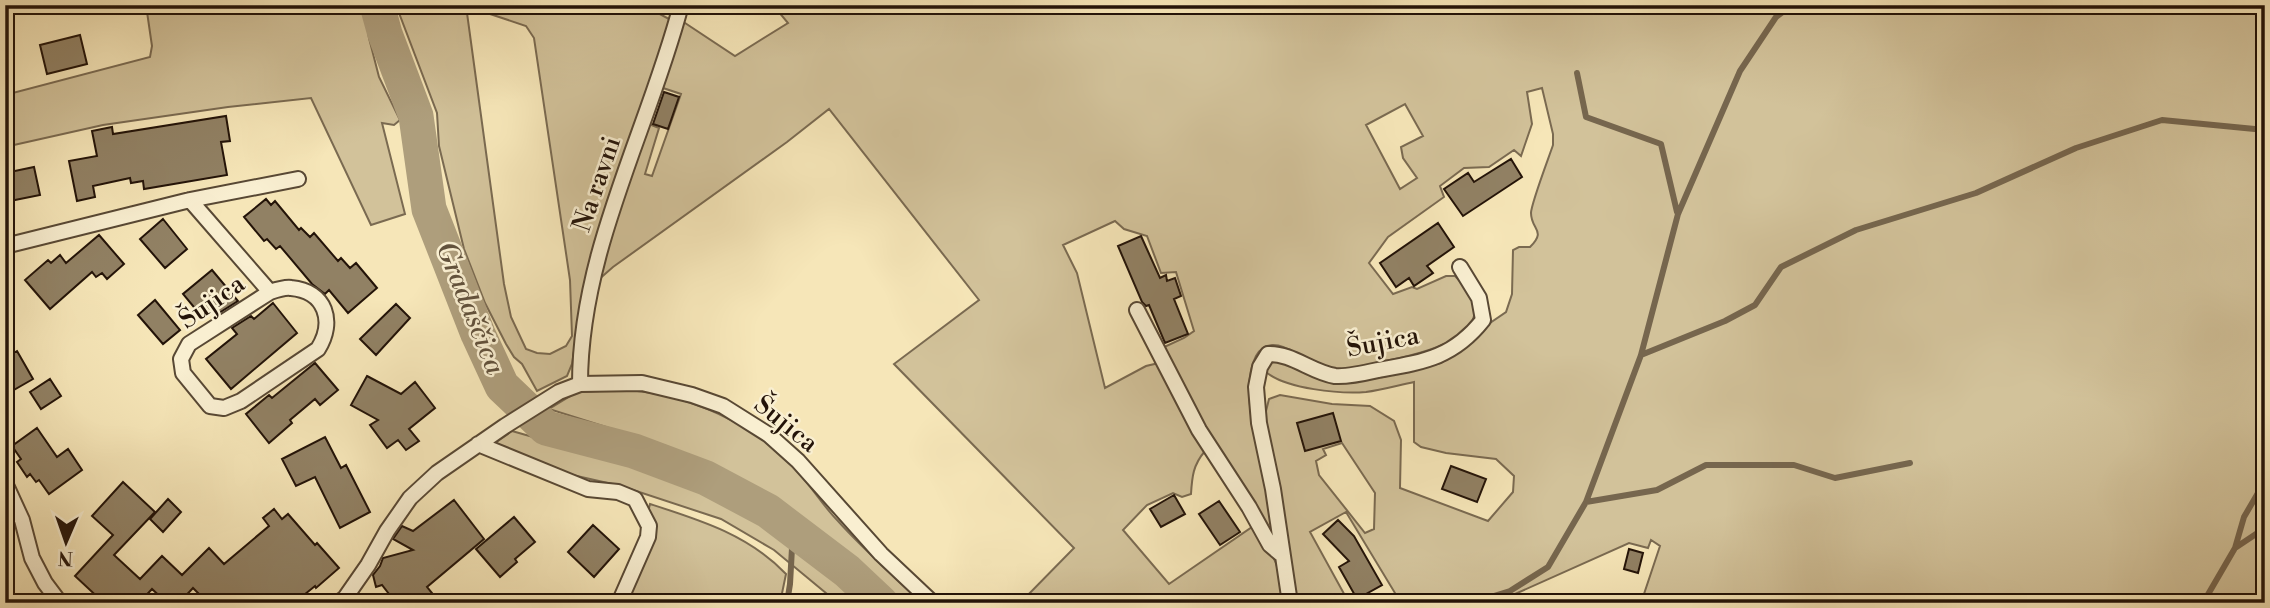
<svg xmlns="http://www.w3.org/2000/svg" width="2270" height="608" viewBox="0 0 2270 608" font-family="'Libre Bodoni',serif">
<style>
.green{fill:#d2c29a;stroke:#7a6a51;stroke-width:2;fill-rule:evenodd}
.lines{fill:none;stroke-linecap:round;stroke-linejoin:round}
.stream{stroke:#76664e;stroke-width:6}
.river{stroke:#ae9e7c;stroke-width:35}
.building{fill:#918164;stroke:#231308;stroke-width:2}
.minor-casing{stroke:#584834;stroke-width:18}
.minor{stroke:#f9efd1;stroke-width:14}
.labels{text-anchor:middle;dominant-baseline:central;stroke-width:5;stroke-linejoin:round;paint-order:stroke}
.street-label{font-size:26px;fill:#231308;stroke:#f9efd1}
.water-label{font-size:28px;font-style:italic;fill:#62523c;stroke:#f9efd1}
</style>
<rect width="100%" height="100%" fill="#f6e6b8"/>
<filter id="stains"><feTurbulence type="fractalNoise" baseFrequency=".00286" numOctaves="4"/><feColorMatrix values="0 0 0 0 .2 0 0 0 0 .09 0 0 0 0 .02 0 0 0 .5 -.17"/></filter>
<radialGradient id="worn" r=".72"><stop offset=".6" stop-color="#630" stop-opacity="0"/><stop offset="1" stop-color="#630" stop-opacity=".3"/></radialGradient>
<path class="green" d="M146,5h218l5,33 10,39 21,43 -6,5 -12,-2 23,91 -34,11 -60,-127 -83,9 -125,18 -98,22v-52l145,-38 2,-11z
M396,5h247l28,15 -88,274 -11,70 -5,12 -30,15 -15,-27 -8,-7 -8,-13 -21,-41 -21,-54 -25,-103 -2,-33zM475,9l51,17 8,12 36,242 2,56 -6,10 -16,8 -13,-1 -11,-4 -15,-32 -7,-33 -37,-271z
M773,5h1492v598h-624l19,-57 -9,-6 -3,8 -19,-5 -134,60h-120l20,-10 -49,-81 -36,20 38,69 -52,2 -31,-188 4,-16 11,-4 52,9 38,2 24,15 7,19 -1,48 88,33 25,-29 1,-16 -18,-17 -50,-6 -25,-6 -7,-5v-60c-15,3 -32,8 -48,10 -26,2 -80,-3 -100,-20l2,-8 6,-5 34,15 42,8 33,-5 58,-14 35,-24 14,-16 16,-11 6,-18 1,-44 6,-3h11c17,-17 1,-17 1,-34 0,-9 18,-56 22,-68v-11l-11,-46 -15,4 5,32 -11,32 -7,-6 -25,17 -25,1 -24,18 4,11 -56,40 -19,26 24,31 19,-7 5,2 29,-13h9c58,57 -28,77 -70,85 -13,3 -28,8 -42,9 -9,0 -23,-3 -31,-7 -15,-8 -42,-32 -56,-7 -18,35 4,100 13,137 3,15 4,32 7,47l-71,-110 -43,-82 22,-10 10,-7 -18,-59 -15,1 -14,-37 -23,-7 -9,-8 -52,24 14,28 28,115 41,-22 13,-3 46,88c-12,14 -13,26 -14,43l-9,3 -9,-4 -26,12 -24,25 46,54 86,-59c19,30 25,42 31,78h-266l54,-55 -180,-184 85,-64 -150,-191 -42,33 -174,125 -16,14 14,-52 38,-105 10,4 -14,46 7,2 29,-82 -21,-7 22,-66 53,35 53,-33zM1405,104l18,32 -22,11 2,11 14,20 -17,11 -34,-64zM1342,443l33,50 -1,36 -9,4 -46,-58 -3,-14 10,-6 -3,-6z
M623,390c64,3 131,33 174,81 15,16 26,35 41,50 26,29 56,55 84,82h-24l-86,-78 -63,-40 -83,-39 -117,-37 28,-17z
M512,431l168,48 80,36 22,25 27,21 21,11 37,31h-29l-64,-53 -53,-31 -100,-33 -53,-12 -73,-31z
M650,504c50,16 99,31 136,70l-6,29h-159l29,-62 -2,-29z"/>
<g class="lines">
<path class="stream" d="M1577,73l9,44 75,27 16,68
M1641,355l84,-34 30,-16 26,-38 75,-37 120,-37 100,-45 86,-28 103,10
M1586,502l71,-12 49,-25h88l41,13 75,-15
M2235,548l9,-31 21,-36
M787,603l3,-19 3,-54
M1471,603l39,-12 38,-24 38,-65 55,-147 37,-141 62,-143 36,-54 16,-12
M2203,603l32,-55 30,-20"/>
<path class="river" d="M377,5l8,29 31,82 13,93 49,125 24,52 44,42 88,23 72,27 62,33 79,60 34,32"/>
</g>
<path class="building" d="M80,35l7,29 -40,10 -7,-29z
M664,92l15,5 -11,32 -15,-5z
M226,116l4,25 -9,1 6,33 -83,14 -1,-8 -12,2 -1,-5 -37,8 2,11 -18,4 -8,-40 28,-5 -5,-25 20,-4 1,7z
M1511,159l11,18 -59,39 -19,-27 24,-16 6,9z
M34,167l6,28 -35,7v-29z
M266,199l5,6 4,-4 24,29 2,-2 9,9 4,-4 24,28 3,-3 9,10 6,-5 21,25 -29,25 -19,-23 -4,4 -13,-10 -32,-38 -4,3 -9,-10 -3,2 -20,-24z
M163,219l24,30 -22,19 -25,-29z
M1438,223l16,24 -27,19 6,7 -19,13 -5,-8 -13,9 -16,-24z
M99,235l25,29 -17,15 -5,-6 -6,4 -4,-5 -42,37 -25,-29 23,-20 3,3 9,-8 6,8z
M1141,236l19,42 6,-3 1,6 8,-3 6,18 -7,3 14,35 -23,9 -16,-38 -3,1 -4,-4 -24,-56z
M212,270l26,31 -19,12 -4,-5 -6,5 -5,-6 -6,5 -15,-18z
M155,300l25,30 -17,14 -25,-29z
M273,303l24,30 -66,56 -25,-30 31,-25 -5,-6 19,-12 3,3z
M396,304l14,14 -34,37 -16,-16z
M17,351l16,28 -28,16v-37z
M315,363l23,27 -18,15 -5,-6 -25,21 2,3 -23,20 -23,-29 23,-19 3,3z
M367,376l34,18 14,-12 20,26 -26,21 10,12 -13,9 -8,-10 -11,8 -17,-23 8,-5 -27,-15z
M50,379l11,17 -20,13 -11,-17z
M1333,413l8,28 -36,10 -8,-28z
M37,428l20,29 11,-8 14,21 -33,24 -10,-14 -3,2 -6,-8 -3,3 -10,-15 4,-3 -9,-13z
M325,437l16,31 5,-3 24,47 -30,16 -25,-51 -19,9 -14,-27z
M1451,466l35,13 -9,23 -35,-13z
M123,482l32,30 -41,43 26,24 22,-23 20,19 27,-27 15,16 45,-38 -6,-8 11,-9 8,10 6,-5 27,31 2,-2 22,25 -23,20 -1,-2 -21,17h-86l-15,-15 -14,15h-12l-15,-14 -13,14h-35l-29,-27 38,-41 -21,-19z
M1174,495l11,19 -24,13 -11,-18z
M168,499l13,13 -18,20 -13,-13z
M454,500l30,39 -57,48 13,16h-44l-14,-18 -6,2 -3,-12 7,-9 3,-8 30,-8 -20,-11 9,-13 11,5z
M1219,501l21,31 -20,13 -21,-31z
M514,517l21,25 -20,17 2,3 -17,15 -24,-28z
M1338,520l16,16 28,49 -25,14 -18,-32 10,-6 -26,-27z
M593,525l26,24 -25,28 -26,-25z
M1629,549l14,4 -5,20 -14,-4z"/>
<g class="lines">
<g class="minor-casing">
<path id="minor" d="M190,200l80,92c6,-2 15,-5 21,-4 35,3 44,34 27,61l-77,52 -17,7 -14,-2 -27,-33 -2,-14 8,-15 81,-52
M5,246l185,-46 108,-21
M1137,310l62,120 50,77 21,38 13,11
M580,384c0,-133 68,-253 101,-379
M478,444l110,45 30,3 17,7 14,27 -1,11 -29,66
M5,483l17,37 10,38 13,25 15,20
M338,603l7,-5 23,-33 19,-34 23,-33 27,-25 68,-47 54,-34 21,-8 62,-1 50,12 31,11 46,29 29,26 83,93 52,49
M1290,603l-17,-114 -14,-66 -3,-36 4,-20 8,-13c24,-1 43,18 67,22 13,1 30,-3 43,-6 45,-8 75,-12 105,-50l-4,-22 -19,-31"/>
</g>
<use href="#minor" class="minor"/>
</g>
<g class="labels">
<g class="street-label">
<text transform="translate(597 184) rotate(-71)">Na ravni</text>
<text transform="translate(212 302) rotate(-35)">Šujica</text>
<text transform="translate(1383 342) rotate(-11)">Šujica</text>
<text transform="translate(786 424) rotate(39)">Šujica</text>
</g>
<g class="water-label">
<text transform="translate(470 308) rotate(68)">Gradaščica</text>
</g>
</g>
<rect width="2270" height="608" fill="none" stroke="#f6e6b8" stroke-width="28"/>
<rect x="7" y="7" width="2256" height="594" fill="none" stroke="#231308" stroke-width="3.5"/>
<rect x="14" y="14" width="2242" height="580" fill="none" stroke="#231308" stroke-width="2"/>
<g transform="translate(66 542) rotate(182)" stroke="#f9efd1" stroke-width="5" paint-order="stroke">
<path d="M0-5L12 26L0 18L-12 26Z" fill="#231308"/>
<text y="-10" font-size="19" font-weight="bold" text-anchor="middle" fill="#231308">N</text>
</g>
<rect width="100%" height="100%" filter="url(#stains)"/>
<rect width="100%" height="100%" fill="url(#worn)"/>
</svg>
